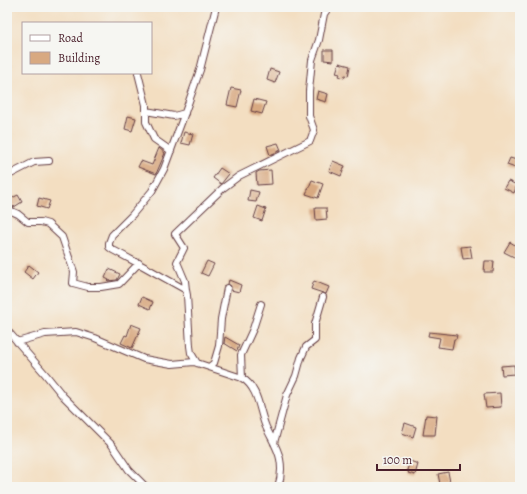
<svg xmlns="http://www.w3.org/2000/svg" width="527" height="494" viewBox="0 0 527 494" font-family="Alegreya,serif">
<style>
.building{fill:#d8a981}
.lines{fill:none;stroke-linecap:round;stroke-linejoin:round}
.minor-casing{stroke:#633c42;stroke-width:8}
.minor{stroke:#fff;stroke-width:6}
</style>
<rect width="100%" height="100%" fill="#f6f6f2"/>
<filter id="ink" filterUnits="userSpaceOnUse"><feTurbulence type="fractalNoise" baseFrequency=".025" numOctaves="2"/><feDisplacementMap in="SourceGraphic" scale="8" xChannelSelector="R" yChannelSelector="G"/><feConvolveMatrix kernelMatrix="1 2 1 2 8 2 1 2 1" color-interpolation-filters="sRGB"/></filter>
<filter id="wash" filterUnits="userSpaceOnUse"><feTurbulence type="fractalNoise" baseFrequency=".012" numOctaves="4" result="noise"/><feDisplacementMap in="SourceGraphic" scale="16" xChannelSelector="R" yChannelSelector="G"/><feGaussianBlur stdDeviation="0.9" result="paint"/><feColorMatrix in="noise" values="0 0 0 0 0 0 0 0 0 0 0 0 0 0 0 0 0 1.4 0 .05"/><feComposite in="paint" operator="in"/></filter>
<g filter="url(#wash)">
<rect width="100%" height="100%" fill="#f3dec1"/>
<g id="blocks">
<path class="building" d="M324,50h9v11l-9,-1z
M339,63l11,3 -2,10 -3,-1 -1,3 -5,-2 1,-2 -4,-1z
M270,69l9,3 -4,11 -8,-3z
M231,88l10,2 -4,17 -10,-2z
M318,91l10,3 -2,8 -10,-3z
M254,99l12,3 -4,12 -11,-3z
M128,116l8,2 -4,13 -7,-2z
M184,132l9,2 -3,11 -9,-2z
M278,143l3,7 -11,5 -3,-9z
M159,148l6,5 -9,21 -18,-7 3,-6 11,4z
M510,158l10,3 -2,8 -11,-4z
M333,161l12,5 -4,10 -12,-5z
M220,168l9,6 -8,10 -8,-6z
M271,170l1,14 -15,1 -1,-12 3,-2z
M312,180l11,4 -5,14 -12,-4z
M508,181l9,4 -3,8 -10,-5z
M250,190l9,2 -3,10 -8,-1z
M18,195l4,7 -8,5 -3,-1 -3,-6z
M39,198l11,3 -3,8 -10,-3z
M258,206l8,3 -4,12 -8,-3z
M315,208h11l1,11 -11,1z
M510,242l10,6v3l-4,7 -12,-6z
M470,246l2,12 -9,1 -2,-12z
M207,261l7,3 -6,12 -7,-3z
M485,261h9l-1,11h-9z
M29,265l9,7 -5,7 -9,-7z
M109,269l11,5 -3,6 -9,1 1,-1 -4,-2z
M229,280l12,5 -2,7 -8,-2v-4l-3,-2z
M314,281l15,6 -3,7 -15,-5z
M142,297l11,5 -3,7 -11,-5z
M131,324l10,4 -9,20 -11,-5 4,-8 2,1z
M429,332l28,3 -1,4h-2l-2,10 -14,-2 2,-9 -12,-2z
M225,337l14,8 -2,6 -13,-8z
M514,365l1,9 -13,1 -1,-9z
M500,393l1,14 -15,1 -2,-14z
M426,415l11,1 -2,19h-12z
M405,423l11,4 -3,10 -11,-4z
M410,461l8,3 -3,11 -7,-2 1,-2 -2,-1z
M448,472l2,10 -10,2 -2,-10z"/>
</g>
</g>
<g filter="url(#ink)">
<use href="#blocks" fill-opacity="0" stroke="#633c42" stroke-width="1"/>
<g class="lines">
<g class="minor-casing">
<path id="minor" d="M138,73l8,32v17l8,17 17,12
M146,111l28,5 11,-3
M7,176l27,-14 15,-1
M7,209l11,5 10,8h13l7,2 14,13 12,35 -1,11 15,4h13l18,-3 20,-21
M186,290l-1,-9 -8,-19 7,-14 -9,-14 48,-46 16,-12 71,-35 4,-11 -5,-14v-25l3,-31 7,-20 5,-26 5,-7
M7,330l39,45 17,21 49,49 17,25 17,17
M17,342l28,-8 31,-2 19,6 49,21 28,5 22,-2 48,16c17,10 17,33 24,49 5,11 12,21 14,32 2,10 1,19 -2,28
M197,363l-6,-10 -1,-7 -3,-51 -1,-5 -43,-24 -30,-16 -4,-3v-4l3,-8 20,-20 20,-24 12,-22 19,-51 17,-48 16,-63
M209,367l5,-4 5,-17 2,-27 6,-31
M242,378l-1,-23 12,-26 8,-25
M274,443l13,-48 9,-19 5,-18 5,-11 9,-7v-16l8,-27"/>
</g>
<use href="#minor" class="minor"/>
</g>
</g>
<rect width="527" height="494" fill="none" stroke="#f6f6f2" stroke-width="24"/>
<rect x="22" y="22" width="130" height="52" fill="#f6f6f2" stroke="#b1a0a2"/>
<rect x="30" y="35" width="20" height="6" fill="#ffffff" stroke="#b1a0a2"/>
<text x="58" y="42" font-size="12" fill="#4a1f2b">Road</text>
<rect x="30" y="52" width="20" height="12" fill="#d8a981" stroke="#b1a0a2"/>
<text x="58" y="62" font-size="12" fill="#4a1f2b">Building</text>
<path d="M377 464v6h83v-6" fill="none" stroke="#4a1f2b" stroke-width="2"/>
<text x="383" y="464" font-size="12" fill="#4a1f2b" stroke="#f6f6f2" stroke-width="3" paint-order="stroke">100 m</text>
</svg>
